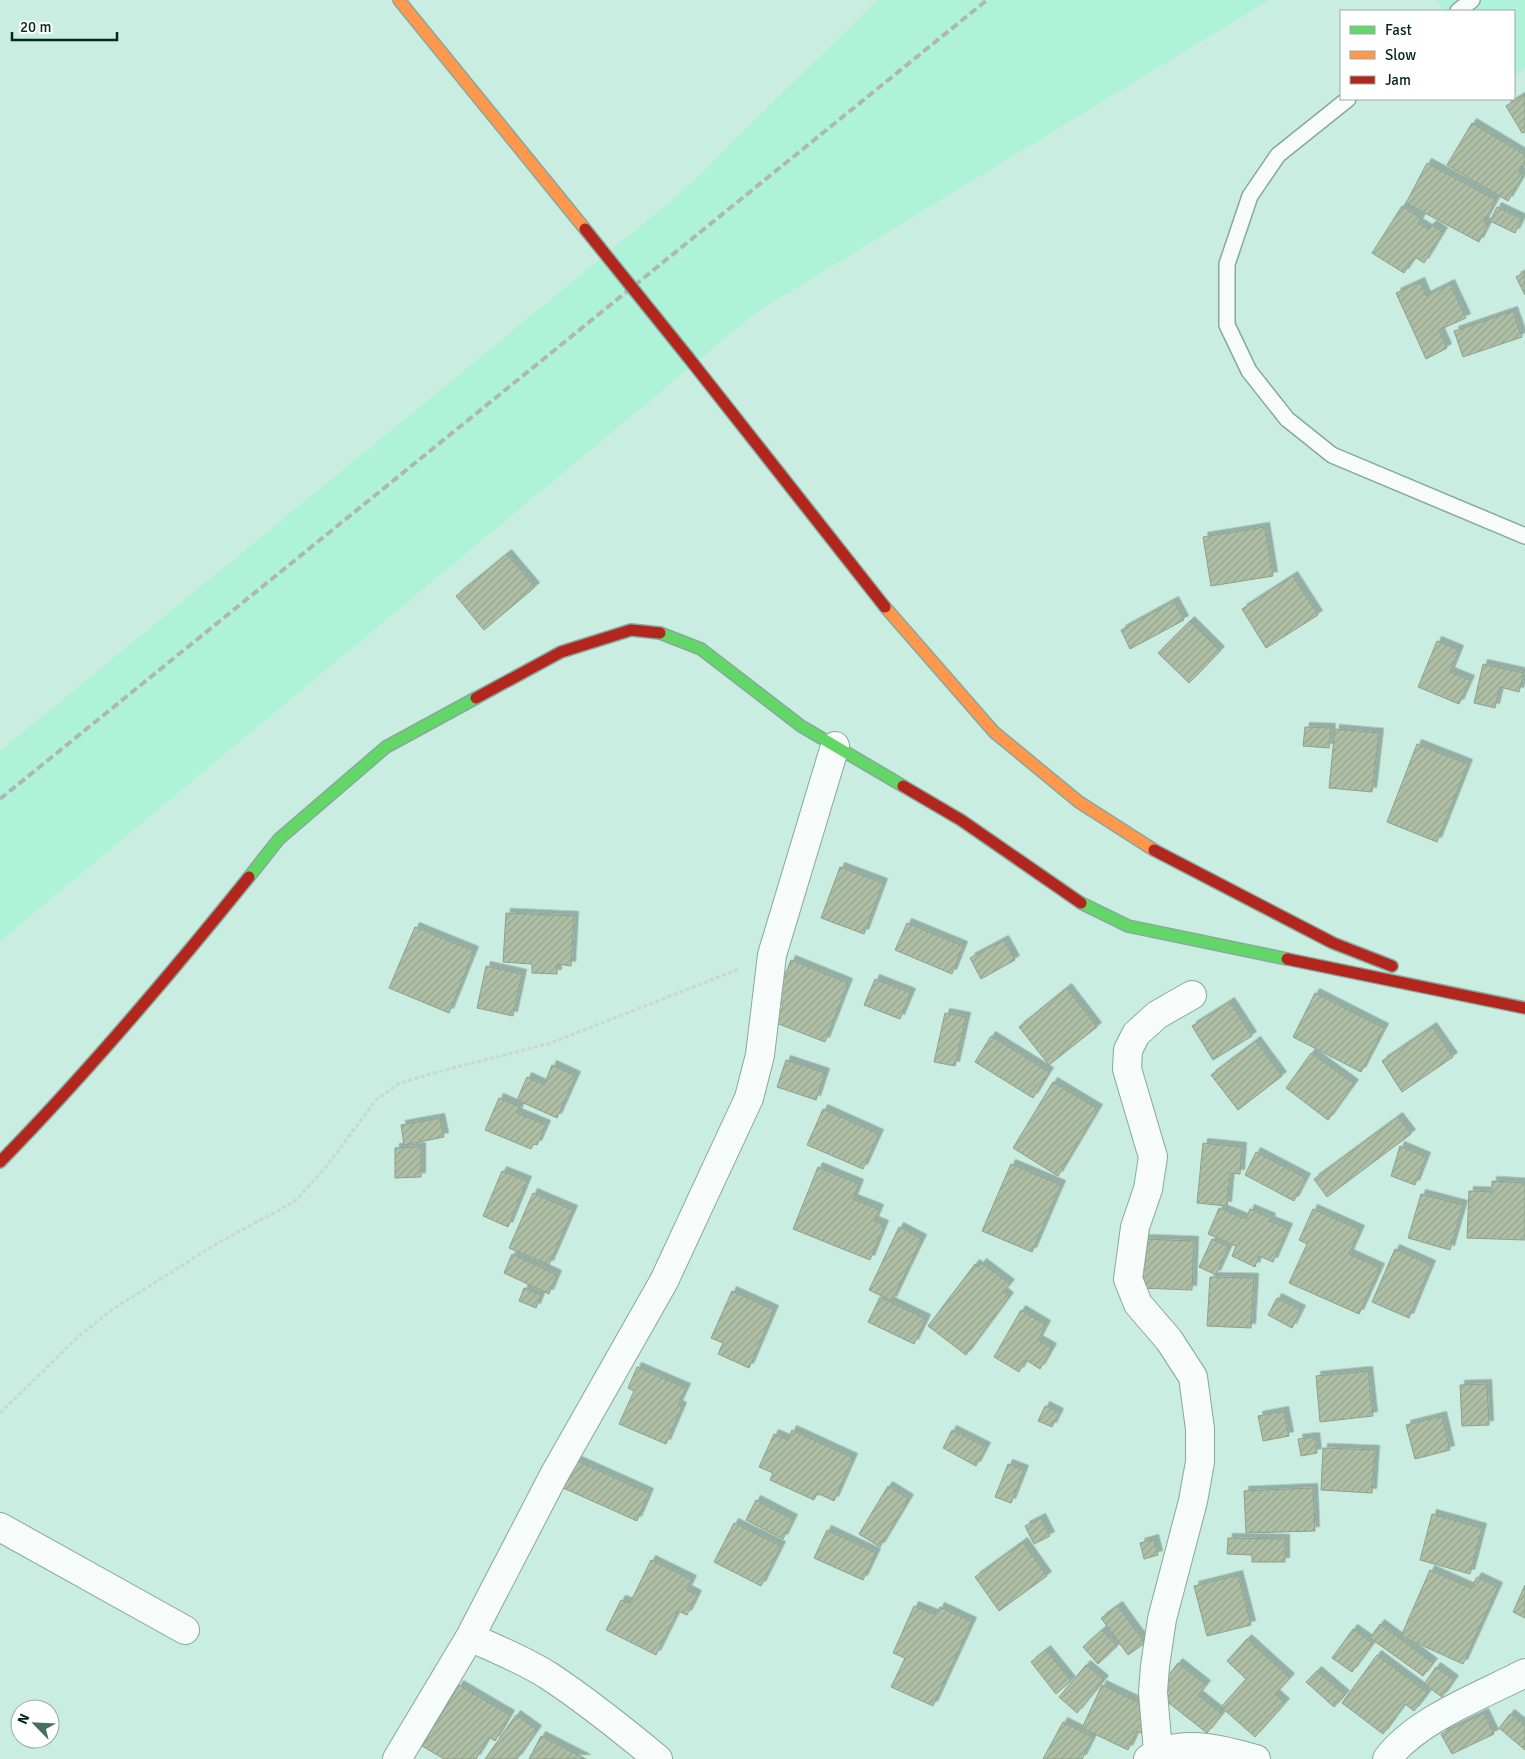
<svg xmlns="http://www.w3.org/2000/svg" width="1525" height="1759" viewBox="0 0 1525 1759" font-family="Signika,sans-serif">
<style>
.built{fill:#aef2da}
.building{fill:url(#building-hatch);stroke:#8fa08c;filter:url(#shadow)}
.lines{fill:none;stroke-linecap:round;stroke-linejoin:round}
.lane-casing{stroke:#87a89d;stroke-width:18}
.street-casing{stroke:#87a89d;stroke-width:30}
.fast-casing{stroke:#87a89d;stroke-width:14}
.slow-casing{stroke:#87a89d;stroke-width:14}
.jam-casing{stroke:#87a89d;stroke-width:14}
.path{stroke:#cbd6d2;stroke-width:3;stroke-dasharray:4 2.5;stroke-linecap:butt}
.lane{stroke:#f7fcfa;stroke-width:15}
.street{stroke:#f7fcfa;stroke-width:28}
.fast{stroke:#63d668;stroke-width:11}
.slow{stroke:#ff974d;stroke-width:11}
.jam{stroke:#b3261e;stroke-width:11}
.rail{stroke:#aeb7b5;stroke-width:4;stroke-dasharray:8 4;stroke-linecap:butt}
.jam-bridge-casing{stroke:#87a89d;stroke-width:14;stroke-linecap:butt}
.jam-bridge{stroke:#b3261e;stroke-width:11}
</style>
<defs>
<pattern id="building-hatch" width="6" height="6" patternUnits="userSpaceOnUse" patternTransform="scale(1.25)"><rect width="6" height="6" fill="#afbfa5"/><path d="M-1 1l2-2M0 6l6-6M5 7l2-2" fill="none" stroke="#95a48e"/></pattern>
<filter id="shadow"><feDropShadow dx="4.5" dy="-4.5" stdDeviation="0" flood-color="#0004"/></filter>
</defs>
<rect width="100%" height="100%" fill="#c9ede0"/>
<path class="built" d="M878,0h391l-514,313 -755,628v-190l677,-555z
M1436,0h89v68l-11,10v-67h-69z"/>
<path class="building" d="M1525,94v38l-3,1 -16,-27z
M1472,123l53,32v6l-6,11 5,2 -16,27 -61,-36z
M1427,163l69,37 -12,22 4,2 -9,18 -73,-39z
M1402,206l19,12 -3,5 10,6 4,-4 11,7 -19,31 -9,-6 -11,16 -32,-20z
M1497,207l25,12 -7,14 -25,-12z
M1525,272v23l-9,-18z
M1420,282l6,14 24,-12 16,34 -27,12 8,18 -21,11 -30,-66z
M1513,311l9,26 -59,20 -9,-26z
M1265,527l8,49 -62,10 -8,-49z
M507,554l28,33 -51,43 -28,-34z
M1293,576l25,39 -52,33 -24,-39z
M1174,601l10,19 -54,29 -9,-19z
M1190,621l30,30 -31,32 -31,-30z
M1437,641l22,9 -9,22 20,8 -11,24 -41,-17z
M1483,664l41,9 -5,19 -19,-5 -5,21 -21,-5z
M1305,727l26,1 -2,20 -26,-2z
M1335,729l44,4 -7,59 -43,-4z
M1417,744l51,20 -31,78 -50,-20z
M840,867l43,16 -19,51 -43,-16z
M506,913l68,3 -3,50 -14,-2v10l-25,-1v-9l-29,-2z
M907,923l56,23 -11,28 -57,-24z
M415,927l59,24 -25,62 -60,-25z
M1004,940l11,20 -34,19 -11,-21z
M791,960l57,23 -23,59 -49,-19 7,-18 -9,-3z
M486,966l36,8 -9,42 -36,-8z
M875,979l36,14 -11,26 -36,-14z
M1067,988l30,39 -48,38 -30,-38z
M1315,993l69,35 -23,44 -68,-35z
M1230,1002l22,34 -39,24 -21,-34z
M945,1013l21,4 -11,49 -21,-4z
M1432,1027l21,30 -51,35 -20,-31z
M991,1036l58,36 -16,26 -58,-36z
M1256,1041l26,35 -44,34 -27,-35z
M1311,1053l43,31 -26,36 -42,-32z
M786,1060l39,13 -9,27 -39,-13z
M552,1065l24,11 -19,42 -40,-18 10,-23 17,8z
M1053,1082l45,27 -40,67 -45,-28z
M499,1098l21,9 -3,6 29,12 -9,20 -3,-1 -3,5 -46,-19z
M823,1109l56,25 -16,35 -56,-24z
M1398,1117l13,17 -84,63 -13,-18z
M440,1118l4,19 -40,8 -3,-20z
M1203,1143l39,4 -2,27 -10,-1 -3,33 -30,-3z
M1400,1146l26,11 -11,28 -24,-9z
M421,1147v30l-26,1v-30z
M1256,1152l50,26 -12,23 -49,-26z
M1011,1164l50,21 -29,67 -50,-21z
M818,1167l41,17 -6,15 26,10 -5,12 10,4 -14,35 -77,-31z
M502,1171l25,10 -19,46 -25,-11z
M1492,1181l33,2v57l-58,-2 2,-47 23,1z
M533,1193l40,17 -24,55 -40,-17z
M1421,1194l42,11 -13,45 -42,-12z
M1219,1208l27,11 4,-10 21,9 -1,3 18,7 -15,34 -14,-6 -4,11 -23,-11 4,-10 -28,-12z
M1313,1209l47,21 -11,24 31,14 -21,46 -70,-31 18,-39 -8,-4z
M899,1227l23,12 -30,62 -23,-11z
M1142,1239l52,2 -2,49 -52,-2z
M1212,1239l17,8 -13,28 -17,-8z
M1395,1249l36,16 -22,53 -37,-16z
M512,1254l45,21 -8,19 -45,-21z
M982,1263l28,21 -7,8 6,5 -43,58 -38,-29 47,-62 4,3z
M1210,1277l44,1 -3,50 -44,-2z
M524,1288l17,7 -5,13 -17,-7z
M732,1291l42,19 -25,58 -31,-14 5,-11 -12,-5z
M880,1297l46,22 -12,25 -46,-22z
M1277,1298l24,12 -9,18 -24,-13z
M1021,1310l25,15 -8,15 14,8 -12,21 -14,-9 -7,12 -25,-15z
M637,1367l49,21 -8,17 4,2 -16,37 -47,-20 15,-33 -6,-3z
M1368,1371l5,45 -53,6 -4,-46z
M1487,1384l2,41 -27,1 -2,-41z
M1045,1406l14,7 -7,14 -14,-6z
M1284,1411l5,25 -26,5 -5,-25z
M1442,1416l8,34 -35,9 -9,-34z
M792,1430l61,28 -19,43 -17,-8 -3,7 -44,-20 3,-7 -14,-6 15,-33 14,6z
M952,1430l34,17 -10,19 -33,-18z
M1315,1437l2,16 -16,3 -3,-17z
M1323,1448l52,2 -3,43 -51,-3z
M573,1459l76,34 -12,28 -76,-34z
M1008,1464l16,6 -13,33 -16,-6z
M888,1486l21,13 -29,48 -21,-13z
M1313,1488l2,43 -69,2 -2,-42z
M756,1500l37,19 -10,20 -37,-19z
M1432,1514l50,14 -12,46 -50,-14z
M1041,1518l9,18 -16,8 -9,-18z
M734,1523l47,23 -20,40 -47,-24z
M827,1530l49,23 -13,27 -49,-22z
M1228,1538l57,1v23h-33v-7l-25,-1z
M1154,1539l4,16 -14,4 -4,-16z
M1023,1542l24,34 -48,35 -24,-34z
M651,1560l41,20 -5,10 10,5 -10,20 -9,-4 -22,44 -50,-25 15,-30 9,3z
M1430,1570l41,18 6,-11 21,10 -35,77 -62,-28z
M1238,1575l13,50 -44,11 -13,-50z
M1525,1585v33l-12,-6z
M914,1606l22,9 4,-8 32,15 -39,84 -42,-19 14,-29 -12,-5z
M1118,1606l27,37 -17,12 -27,-37z
M1380,1624l53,39 -10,13 -53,-38z
M1353,1629l20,14 -21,29 -20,-14z
M1102,1630l15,16 -19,18 -15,-17z
M1247,1639l43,39 -15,16 10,9 -30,34 -34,-30 25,-28 -19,-18z
M1046,1650l25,31 -15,13 -25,-32z
M1377,1655l51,38 -14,18 -9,-7 -22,30 -41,-31z
M1178,1663l28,22 -8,10 24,19 -15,19 -42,-33 5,-7 -9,-8z
M1086,1665l18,15 -27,33 -18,-16z
M1436,1667l18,13 -12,17 -18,-13z
M1317,1671l28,24 -11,12 -28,-25z
M459,1685l51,30 -15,26 -6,-4 -13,22h-32l-22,-13z
M1102,1685l46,22 -3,28 -8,-4 -9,19 -46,-22z
M1484,1713l10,21 -42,20 -11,-20z
M1510,1714l15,12v24l-26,-22z
M516,1715l21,15 -20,29h-32z
M1063,1722l30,15 -11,22h-39z
M541,1736l45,23h-57z"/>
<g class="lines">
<g class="lane-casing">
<path id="lane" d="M1458,11l14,-11
M1348,99l-70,56 -28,41 -23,68v61l22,46 38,48 45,36 193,81"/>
</g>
<g class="street-casing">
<path id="street" d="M0,1527l185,103
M470,1637c26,12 54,23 79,39 38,25 74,54 109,83
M1158,1752l-5,-60 2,-26 7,-47 31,-118 7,-39v-33l-7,-52 -24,-37 -31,-36 -10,-25 7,-52 13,-38 5,-32 -26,-88 1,-19 8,-16 21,-19 35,-20
M397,1759l73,-122 84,-162 110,-194 85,-183 11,-43 12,-100 63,-209
M1148,1759c31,-22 75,-9 108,0
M1387,1759c30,-40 94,-63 138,-86"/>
</g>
<g class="fast-casing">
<path id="fast" d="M660,633l41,16 100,77 102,60
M249,877l30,-38 107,-92 90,-49
M1081,903l47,23 159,33"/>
</g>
<g class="slow-casing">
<path id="slow" d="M399,0l186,229
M885,607l109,125 85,70 75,48"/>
</g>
<g class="jam-casing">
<path id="jam" d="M688,357l197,250
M476,698l85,-46 70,-22 29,3
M903,786l58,34 120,83
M1154,850l179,93 59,23
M1287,959l238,49
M0,1162c88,-90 170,-187 249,-285"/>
</g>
<path class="path" d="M0,1413l78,-76 35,-28 103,-65 78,-42 32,-35 50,-67 22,-16 32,-10 121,-31 188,-74"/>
<use href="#lane" class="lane"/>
<use href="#street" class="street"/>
<use href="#fast" class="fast"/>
<use href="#slow" class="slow"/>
<use href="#jam" class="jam"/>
<path class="rail" d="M0,799l987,-799"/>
<g class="jam-bridge-casing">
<path id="jam-bridge" d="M585,229l103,128"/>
</g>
<use href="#jam-bridge" class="jam-bridge"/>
</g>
<rect x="1340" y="10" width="175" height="90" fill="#ffffff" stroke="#9aa9a5"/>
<rect x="1350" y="26" width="25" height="8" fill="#63d668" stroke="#9aa9a5"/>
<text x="1385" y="35" font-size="15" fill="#03281d">Fast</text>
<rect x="1350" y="51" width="25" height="8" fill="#ff974d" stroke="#9aa9a5"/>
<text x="1385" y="60" font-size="15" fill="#03281d">Slow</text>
<rect x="1350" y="76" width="25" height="8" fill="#b3261e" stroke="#9aa9a5"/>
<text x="1385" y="85" font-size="15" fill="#03281d">Jam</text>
<g transform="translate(35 1724) rotate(294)"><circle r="24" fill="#ffffff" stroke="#9aa9a5"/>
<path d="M0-4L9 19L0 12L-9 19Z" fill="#486d61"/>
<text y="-8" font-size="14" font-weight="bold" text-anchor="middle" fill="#03281d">N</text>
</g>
<path d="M12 32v8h105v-8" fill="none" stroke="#03281d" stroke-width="2.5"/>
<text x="20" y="32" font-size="15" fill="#03281d" stroke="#ffffff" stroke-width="4" paint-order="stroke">20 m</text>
</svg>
